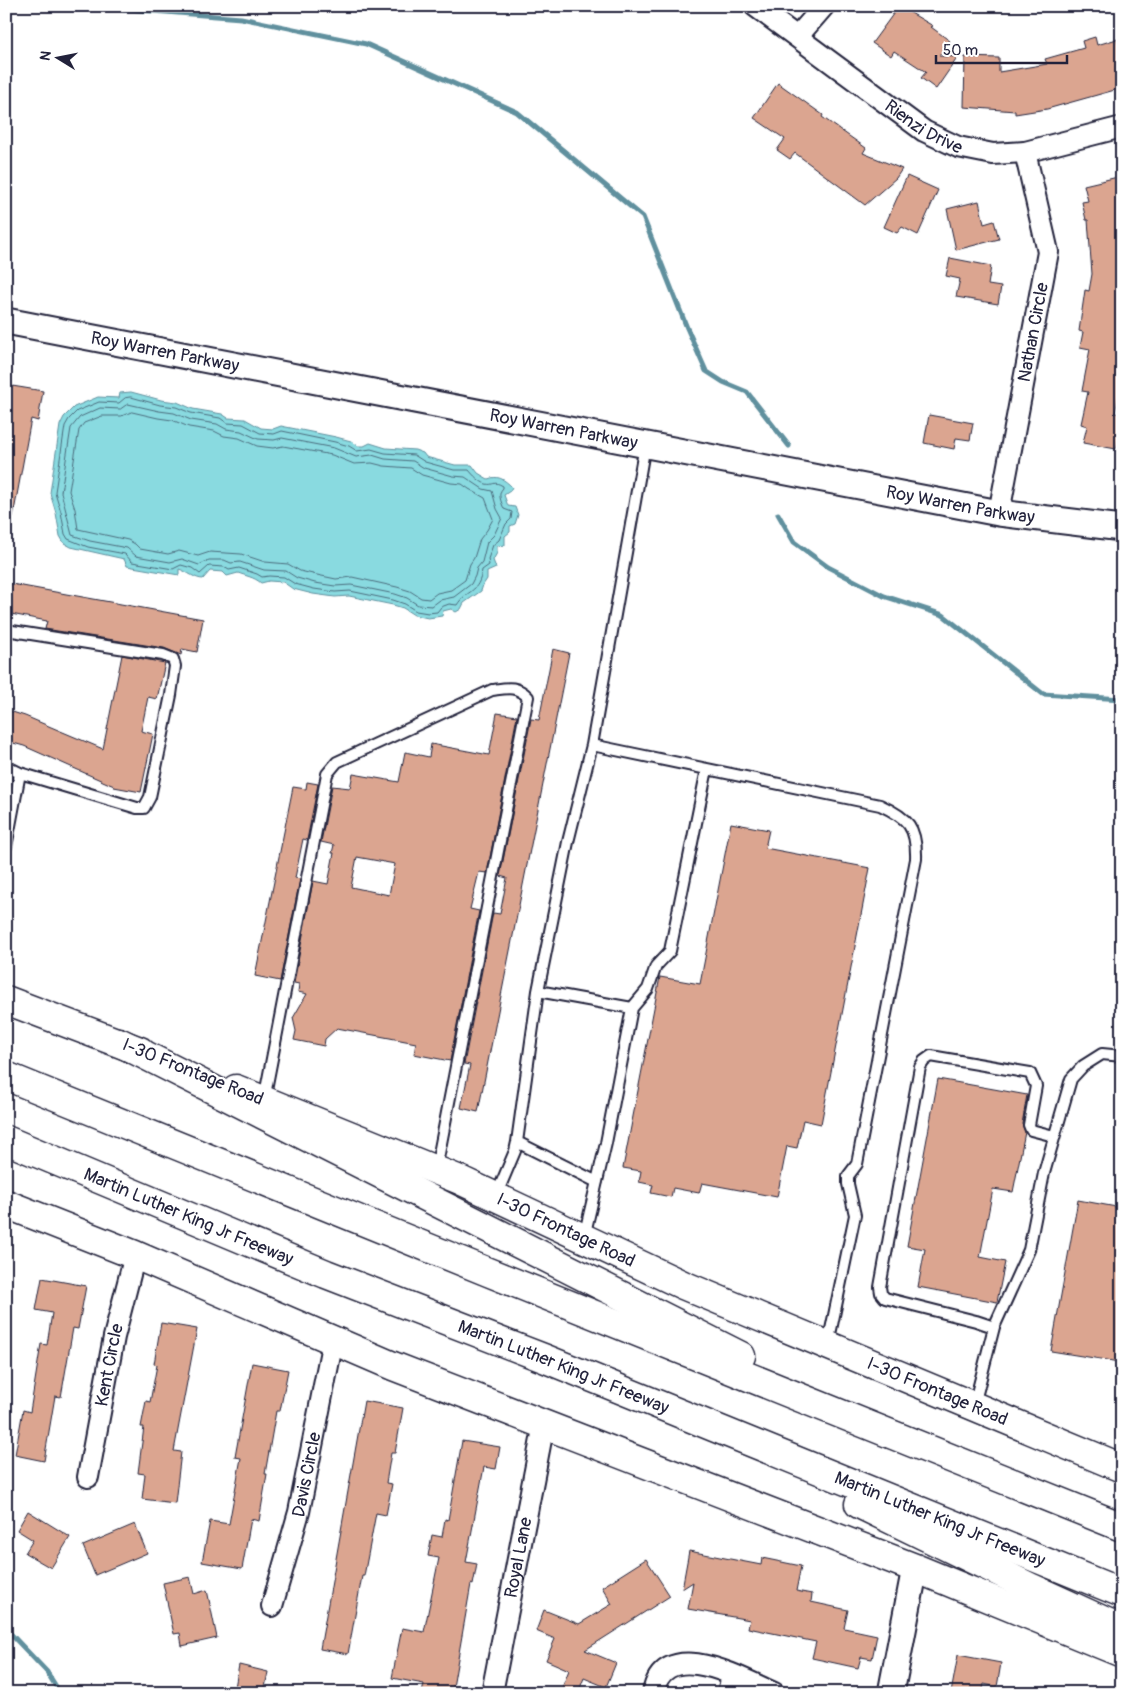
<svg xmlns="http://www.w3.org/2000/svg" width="1128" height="1699" viewBox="0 0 1128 1699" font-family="Pangolin,sans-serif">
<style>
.water{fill:#89dae0;stroke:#60909e}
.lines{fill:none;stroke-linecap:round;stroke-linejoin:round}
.shore{stroke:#4b6c7d;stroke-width:1}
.stream{stroke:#60909e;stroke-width:5}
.building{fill:#dba590;stroke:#22223b;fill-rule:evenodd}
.service-casing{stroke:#22223b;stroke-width:14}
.minor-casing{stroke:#22223b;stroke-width:24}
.tertiary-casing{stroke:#22223b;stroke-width:29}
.secondary-casing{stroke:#22223b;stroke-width:31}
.motorway-casing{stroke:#22223b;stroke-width:31}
.service{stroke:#fff;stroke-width:10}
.minor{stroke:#fff;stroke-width:20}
.tertiary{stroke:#fff;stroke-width:25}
.secondary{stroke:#fff;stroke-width:28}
.motorway{stroke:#fff;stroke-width:28}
.labels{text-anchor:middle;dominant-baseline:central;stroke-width:4.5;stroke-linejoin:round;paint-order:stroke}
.street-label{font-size:18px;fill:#22223b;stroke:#fff}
</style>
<rect width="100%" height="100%" fill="#fff"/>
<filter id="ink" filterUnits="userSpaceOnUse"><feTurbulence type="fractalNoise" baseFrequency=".02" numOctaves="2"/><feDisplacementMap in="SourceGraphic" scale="10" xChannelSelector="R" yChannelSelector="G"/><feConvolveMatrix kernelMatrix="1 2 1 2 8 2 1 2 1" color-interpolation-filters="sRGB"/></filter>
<g filter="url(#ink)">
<path class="water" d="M131,392l30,8 16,2 16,7 29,5 6,4 17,1 16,9 12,1 8,-3 55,11 15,4 7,5h6l6,-3 16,5 29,2 8,3 3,4 29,8h17l6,8 10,6c10,-4 16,0 24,8l-2,4 -6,4 4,11 7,1 3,8 -3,9 -5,2v6l-5,4v9l-8,1v7l-4,7 3,8 -9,4v7l-4,6 -2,6 -17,12 -3,6 -5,3 -5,-3 -8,2 -1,5 -14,2 -14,-3 -11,-7 -10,-3 -44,-9 -14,1 -22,-3 -20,-5 -10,-7 -14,-1 -8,2c-7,-6 -15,-7 -23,-10l-11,3 -4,-4 -13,-1 -7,8c-8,0 -15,-7 -24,-10v6l-52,-9 -3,-7 -53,-12 -7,-4 -4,-7 -4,-23 -6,-20 10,-68 4,-8 10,-10 24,-10 21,1 1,-5z"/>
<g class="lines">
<path class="shore" d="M131,397l29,8 16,2 15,6 29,5 7,5 16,1 17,9 14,1 8,-3 53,11 14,4 8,5 14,-2 14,4 29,2 11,7 29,8h15c4,5 11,12 17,14 8,2 7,-4 17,2v2c-6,6 -2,13 1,21l8,3 -1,7 -5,5 -7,16 -6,5 -5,14 1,6 -7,5c-3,24 -15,19 -25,35l-8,-1 -8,3 -4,5 -9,1 -12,-2 -11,-7 -12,-4 -43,-9 -15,1 -21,-3 -19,-5 -11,-7 -15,-1 -7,1 -5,-3 -18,-6 -10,2 -5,-3 -15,-1 -9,8 -8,-6 -11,-3 -8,4 -41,-7 -7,-8 -37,-7 -20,-8 -3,-5 -4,-22 -6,-20 10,-66 4,-7 8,-8 22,-9 20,1 6,-5z
M128,404l31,7 15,2 17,7 26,4 9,5 15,2 17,8 16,1 8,-2 52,10 22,9 16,-2 13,4 28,2 11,7 29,8 12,1 18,12 9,2 5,18 5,9 -8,17 -7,7 -5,20 -5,6 -2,8 -4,8 -17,13 -14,3 -8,6 -14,-1 -11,-7 -12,-4 -44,-9 -16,1 -20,-3 -18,-5 -11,-7 -22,-1 -24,-8 -9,1 -7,-3h-15l-10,5 -17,-6 -12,3 -34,-6 -9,-8 -37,-7 -18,-6 -11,-43 10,-64 9,-11 20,-9 20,1z
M132,412l26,6 14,2 17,7 25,4 10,5 15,2 18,8 16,2 10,-2 49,9 22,9 18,-1 12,3 27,2 11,7 29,8 11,1 7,5 16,9 8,21 -6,11 -7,9 -6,19 -4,6 -5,16 -14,10 -14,3 -8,6 -8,-1 -11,-7 -13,-4 -45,-10 -16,2 -19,-4 -17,-4 -12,-7 -23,-2 -24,-8 -31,-2 -12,4 -19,-5 -11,3 -28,-5 -5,-5 -7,-4 -50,-11 -3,-20 -6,-18 10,-61 5,-7 18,-7h19z"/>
<path class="stream" d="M90,6l151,12 125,26 151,68 126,105 44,111 19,43 17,11 24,10 42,54
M778,514l16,28 34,25 56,29 59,19 100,79 79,5
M6,1629l41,43 13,21"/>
</g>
<path class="building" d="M899,6l34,20 -2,1 19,14 -11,15 19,1 -22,32 -15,-11 5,-6 -32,-21 -3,5 -19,-13z
M1095,37l2,8 20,-6 5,19v30l-75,21 -32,5v-3l-51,-4 1,-50 34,1v14l48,-8 -2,-5 39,-11 -2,-7z
M778,83l45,32 -1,2 44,31 -3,5 39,16 -6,9 -31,27 -70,-52 -5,6 -13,-9 8,-11 -31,-21z
M907,176l31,14 -20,45 -16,-8 -5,6 -13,-6z
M1122,176v172l-3,17 3,1v13l-7,34 7,1v13l-6,22 -33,-6 4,-17 -6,-2 7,-32 -6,-1 8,-42 -10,-2 3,-15 -4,-1 6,-41 4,1 3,-17 -4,-54h-2l-4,-18 6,-1 -4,-16z
M979,201l5,23 10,-3 5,18 -43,11 -9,-41z
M950,258l41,8 -3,19 13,2 -3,17 -42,-7 4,-18 -14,-3z
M6,385l37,6 -5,30 -7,-2 -18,98h-7z
M929,415l44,8 -3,17 -14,-2 -2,11 -30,-6z
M6,583l197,36 -6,33 -15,-3 -1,6 -17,-7 -119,-19 2,-8 -41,-8z
M553,649l16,4 -91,459 -17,-4 9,-43 -6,-1 29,-151 7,1 7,-36 -7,-2 31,-157 8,1z
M122,655l43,8 -8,36 -9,-2 -7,34 12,3 -12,58 -27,-5v-1l-90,-40 -18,-5v-31l19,6 78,33z
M497,713l20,3 -30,157 -8,-1 -9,37 9,2 -29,150 -36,-7 2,-11 -79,-15 -12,11 -1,7 -30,-6 2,-9 -3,-13 14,-24 -9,-2 1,-8 -5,-1 19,-102 15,3 6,-31h-2l2,-8 -13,-3 11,-56 18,2 3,-14 46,8 6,-30 24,5 2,-13 58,11zM357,857l38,7 -6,31 -38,-8z
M307,782l11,2 -11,56 -4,-1 -8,39 5,1 -20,102 -25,-5 38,-189 13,2z
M731,823l38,7 -4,18 105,20 -49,256 -18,-4 -6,28 -10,-2 -10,51 -75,-14 -3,10 -26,-5 -2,9 -20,-4 2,-8 -14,-3 2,-11 -18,-3 37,-191 40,7z
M938,1079l89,16 -5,29 3,8 -12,60 -20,-3 -13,68 25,5 -8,40 -79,-15 7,-38 -18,-3z
M1078,1200l44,8v136l-3,18 -68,-11z
M42,1278l44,8 -8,43 -5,-1 -12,69 -6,-1 -11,65 -29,-6 8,-45 7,2 11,-68 6,1 5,-32 -16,-3z
M161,1323l36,6 -23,122 7,1 -6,51 -33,-4 3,-25 -7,-1 6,-46h-3l5,-26 4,1 7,-37 -3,-1z
M252,1363l36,7 -8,41h-4l-11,63h2l-8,47 -8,-2 -9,50 -40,-7 8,-41 19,3 12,-66 -6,-1z
M364,1401l39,7 -8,45h-4l-5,30 6,1 -6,31 -10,-2 -12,63h-2l-14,78 -28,-5z
M462,1441l38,6 -4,22 -12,-2 -18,95 11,2 -4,21 -2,-1 -19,109h-30l2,-9 -32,-6 10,-50 22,4 15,-74 -11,-2 4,-21 10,2 3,-18 3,1z
M28,1511l42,26 -19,31 -26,-15 8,-13 -16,-10z
M135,1524l12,29 -52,22 -12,-29z
M689,1551l72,14 1,-7 39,8 -5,25 16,3 -1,8 37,8 -4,18 33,7 -5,24 -11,-2 -3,11 -46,-10 4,-16 -68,-14 2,-8 -62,-11 5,-27 -11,7z
M646,1559l24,37 -85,54 31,13 -10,24 -22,-9 -6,15h-18l9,-23 -23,-10 9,-21 -19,-8 8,-21 35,14 33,-20 -10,-17z
M190,1577l4,17 13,-4 10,48 -35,8 -2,-13 -6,1 -11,-51z
M958,1655l43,8 -4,24 -13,-3 -2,9h-31z
M239,1665l29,7 -4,21h-30z"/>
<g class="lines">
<g class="service-casing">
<path id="service" d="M645,445l-53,300 288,60c28,13 37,22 36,54l-59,305 -9,12v8l7,31 -27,129
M6,630l157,25 10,4 2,7 -4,29 -21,102 -6,11h-7l-117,-35 -14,-7
M6,847l14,-74
M538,991l94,17
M264,1100l63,-326 10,-12 155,-72c15,-2 24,-5 36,7l-92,472
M517,1142l80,40
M496,1196l19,-45 2,-9 21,-151 30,-149 24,-97
M584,1237l22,-94 26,-135 16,-19 8,-23 14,-15 37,-182
M994,1327l-18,-6 -91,-23 -4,-5 -1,-6 40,-220 4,-6 7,-5 99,17 6,13 -7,39 2,5 23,6
M974,1405l20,-78 35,-77 15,-77 27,-94 12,-13 19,-12 20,2"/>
</g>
<g class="minor-casing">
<g id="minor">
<path id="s1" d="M755,6l169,125 34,16 35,7 32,-2 97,-25"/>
<path d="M798,36l26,-30"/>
<path id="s2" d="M999,513l49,-261 -23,-100"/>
<path id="s3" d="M88,1477l26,-140 21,-82"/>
<path id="s4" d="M272,1606l27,-94 34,-172"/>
<path id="s5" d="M492,1693l52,-269"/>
<path d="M653,1693c11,-59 89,-14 121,0"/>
<path d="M728,1693l4,-18"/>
</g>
</g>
<g class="tertiary-casing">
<g id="tertiary">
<path id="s6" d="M6,321l993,192 123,15"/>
<path d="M891,1693l24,-125"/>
</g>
</g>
<g class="secondary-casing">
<g id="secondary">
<path d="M6,1000l134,51"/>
<path id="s7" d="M236,1089l224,91 223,105 439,183"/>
<path d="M6,1204l129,51 258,111 522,202 207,85"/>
</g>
</g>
<g class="motorway-casing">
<g id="motorway">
<path d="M119,1042l622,314"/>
<path d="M6,1076l482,196 634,255"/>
<path id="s8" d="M6,1140l320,134 220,85 576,234"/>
<path d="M859,1504l173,84 90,41"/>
</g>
</g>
<use href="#service" class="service"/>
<use href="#minor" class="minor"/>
<use href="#tertiary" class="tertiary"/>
<use href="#secondary" class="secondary"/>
<use href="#motorway" class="motorway"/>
</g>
</g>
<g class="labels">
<g class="street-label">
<text stroke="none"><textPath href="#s1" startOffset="208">Rienzi Drive</textPath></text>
<text stroke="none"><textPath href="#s2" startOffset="184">Nathan Circle</textPath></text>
<text stroke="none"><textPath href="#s6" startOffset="162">Roy Warren Parkway</textPath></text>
<text stroke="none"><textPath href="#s6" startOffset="568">Roy Warren Parkway</textPath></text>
<text stroke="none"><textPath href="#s6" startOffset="972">Roy Warren Parkway</textPath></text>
<text transform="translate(193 1072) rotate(22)">I-30 Frontage Road</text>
<text stroke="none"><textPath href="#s8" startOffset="198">Martin Luther King Jr Freeway</textPath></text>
<text stroke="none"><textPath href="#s7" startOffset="359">I-30 Frontage Road</textPath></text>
<text stroke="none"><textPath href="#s3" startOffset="114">Kent Circle</textPath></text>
<text stroke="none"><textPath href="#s8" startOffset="602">Martin Luther King Jr Freeway</textPath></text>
<text stroke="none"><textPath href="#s7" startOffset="764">I-30 Frontage Road</textPath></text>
<text stroke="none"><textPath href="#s4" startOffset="136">Davis Circle</textPath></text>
<text stroke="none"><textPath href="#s8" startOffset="1008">Martin Luther King Jr Freeway</textPath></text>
<text stroke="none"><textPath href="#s5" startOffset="138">Royal Lane</textPath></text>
</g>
</g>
<rect width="1128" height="1699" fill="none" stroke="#fff" stroke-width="25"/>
<rect x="12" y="12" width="1103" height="1674" fill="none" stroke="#22223b" stroke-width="2" filter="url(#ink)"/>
<g transform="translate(58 58) rotate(280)" stroke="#ffffff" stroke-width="4" paint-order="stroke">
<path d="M0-4L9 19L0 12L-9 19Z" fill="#22223b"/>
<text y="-8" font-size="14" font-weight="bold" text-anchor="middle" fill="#22223b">N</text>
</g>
<path d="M936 55v8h131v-8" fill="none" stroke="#22223b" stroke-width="2.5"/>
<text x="943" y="55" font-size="15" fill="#22223b" stroke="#ffffff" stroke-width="4" paint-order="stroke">50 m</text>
</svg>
